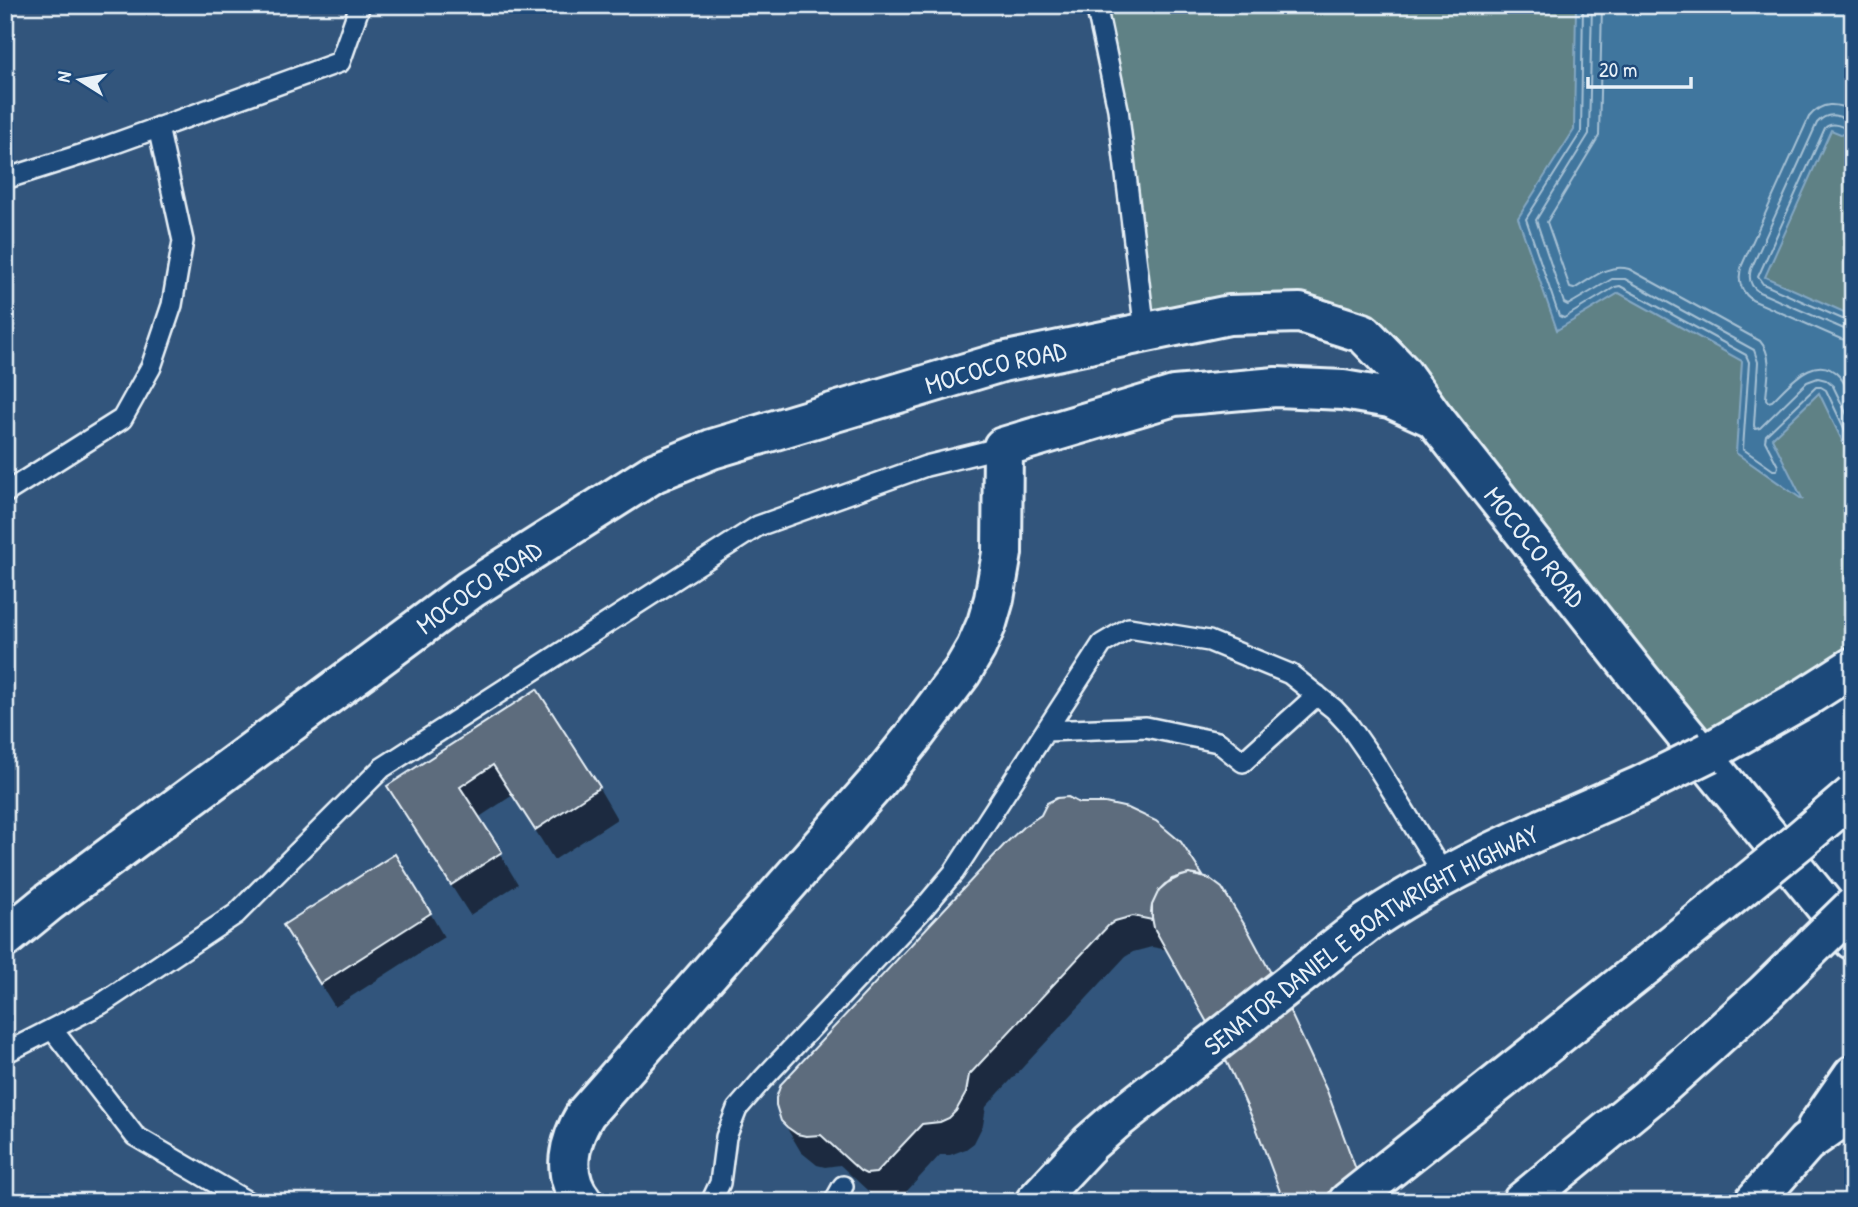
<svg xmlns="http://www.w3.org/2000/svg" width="1858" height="1207" viewBox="0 0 1858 1207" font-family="'Patrick Hand',sans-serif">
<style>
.built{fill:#32547b}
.green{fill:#5e8185;stroke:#a3b9be;stroke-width:2}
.water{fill:#41769e;stroke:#84a7c2;stroke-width:2}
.shadow{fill:#0007}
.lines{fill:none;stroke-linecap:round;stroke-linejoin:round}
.shore{stroke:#a5c0d4;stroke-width:2}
.building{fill:#5d6c7d;stroke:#e8f1f8;stroke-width:2}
.lane-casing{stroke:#e8f1f8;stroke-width:24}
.street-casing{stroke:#e8f1f8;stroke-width:44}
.highway-casing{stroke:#e8f1f8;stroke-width:44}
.lane{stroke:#1f4a7a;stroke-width:19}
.street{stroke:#1f4a7a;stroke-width:38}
.highway{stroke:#1f4a7a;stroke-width:38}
.highway-bridge-casing{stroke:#e8f1f8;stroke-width:44;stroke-linecap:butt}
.highway-bridge{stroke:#1f4a7a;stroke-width:38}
.labels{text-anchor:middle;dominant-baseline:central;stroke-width:5;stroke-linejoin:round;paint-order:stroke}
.street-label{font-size:26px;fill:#e8f1f8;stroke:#1f4a7a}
</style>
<rect width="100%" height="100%" fill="#1f4a7a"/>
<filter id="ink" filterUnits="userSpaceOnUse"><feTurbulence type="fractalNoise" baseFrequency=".0143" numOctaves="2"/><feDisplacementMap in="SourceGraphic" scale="14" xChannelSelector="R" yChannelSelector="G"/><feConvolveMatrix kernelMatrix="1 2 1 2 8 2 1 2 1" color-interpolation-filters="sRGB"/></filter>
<g filter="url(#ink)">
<path class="built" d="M5,5h1091l133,310 134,18 490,603v266h-1848z"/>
<path class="green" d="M1096,5h757v662l-144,85 -308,-380 -101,-59 -155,19z"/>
<path class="water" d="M1576,5h277v134l-22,-9 -66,147 88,39v147l-34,-70 -47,45 31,62 -67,-47 6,-92 -123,-68 -62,37 -39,-112 56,-88z"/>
<path class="shadow" d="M536,691l63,97 18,31 -63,41 -41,-65 -35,23 40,66 -48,31 -62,-97 -18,-31z
M1179,844l106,157 46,99 37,102 -112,-80 -46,-97 -42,-75 -16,-3 -19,5 -8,5 -139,150 -3,18 -9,18 -8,6 -16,6h-10l-43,47h-17l-40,-37 -15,2 -8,-2 -16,-13 -19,-32z
M430,913l14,24 -109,70 -36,-57z"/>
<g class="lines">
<path class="shore" d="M1583,5l-2,127 -55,87 33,97 5,2 51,-31 5,-1 126,69 3,7 -6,87 30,21h4l1,-4 -13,-25 1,-6 50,-48h5l5,3 27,57
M1592,5l-3,129 -53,86 28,83 4,2 44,-26h13l129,71 4,12 -4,63 1,4 5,-1 47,-46 11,-4 8,2 7,6 20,41
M1602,5l-3,131 -52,86 23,66 4,1c17,-10 34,-26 55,-20l131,72c14,16 7,38 6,58l2,3 4,-1c17,-16 44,-52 68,-24 6,7 9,17 13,25
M1853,111c-17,-8 -31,-10 -44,6l-67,148c-5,14 -2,26 10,35l89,39 12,2
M1853,122c-14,-6 -24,-12 -36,1l-66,146c-3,10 0,18 8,23l85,37 9,1
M1853,132c-9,-4 -20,-12 -28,-4l-67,149 5,7 84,37h6"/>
</g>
<path class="building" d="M537,689l63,98 -65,43 -42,-65 -33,22 42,65 -51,33 -64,-99z
M1068,797l11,6h26l23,5 28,13 25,21 22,34 -14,-2 -8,2 -16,8 -6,6 -7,15v15l-19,-4 -18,5 -7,5 -139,149 -3,18 -10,18 -7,7 -9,4 -18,2 -46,49 -10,1 -6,-3 -39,-36 -15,1 -9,-2 -10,-7 -6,-6 -5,-16v-7l5,-14 224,-240 18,-17 18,-12 6,-12 10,-5z
M395,854l36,59 -111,71 -37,-59z
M1189,874l21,5 12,9 27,44 32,60 46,99 41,111h-84l-30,-80 -21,-47 -24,-49 -55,-98 -3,-16 1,-7 7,-15 13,-11z"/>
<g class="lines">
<g class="lane-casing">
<path id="lane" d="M1096,5l22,104 27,223
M5,179l94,-30 241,-87 20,-57
M5,493l117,-74 29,-52 21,-62 11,-64 -25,-114
M1046,731l100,-4 72,15 25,20 74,-67
M52,1029l83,107 113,66
M5,1053l96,-49 135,-90 146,-146 376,-242 168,-60 77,-19
M711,1202l9,-19 6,-46 11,-28 26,-30 160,-170 31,-37 148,-228 27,-16 80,13 81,33 44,35 14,15 25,36 71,115
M834,1202l9,-16"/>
</g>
<g class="street-casing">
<g id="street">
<path id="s1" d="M5,938l44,-36 422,-313 183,-116 58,-24 290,-87 227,-47 71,-2 63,20 38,39 33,46 206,261 213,261"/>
<path d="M583,1202c-23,-28 -14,-61 3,-89l293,-333 32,-40 51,-68 14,-24 11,-25 7,-24 8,-46 1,-106 171,-51 102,-9 67,3 47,8 44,20"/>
</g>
</g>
<g class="highway-casing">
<g id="highway">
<path d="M1709,752l97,-55 47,-30"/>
<path d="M1817,1127l36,-52"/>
<path id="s2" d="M1035,1202l55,-59 25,-22 253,-199c55,-37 113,-66 174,-93"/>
<path d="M1348,1202l300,-238"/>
<path d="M1522,1202l133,-110 55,-49"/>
<path d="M1754,1202l52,-59 47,-33"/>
</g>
</g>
<use href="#lane" class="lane"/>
<use href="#street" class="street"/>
<use href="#highway" class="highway"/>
<g class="highway-bridge-casing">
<path id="highway-bridge" d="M1542,829l96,-42 71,-35
M1648,964l150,-122 55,-47
M1710,1043l55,-50 88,-86"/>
</g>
<use href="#highway-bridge" class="highway-bridge"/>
</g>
</g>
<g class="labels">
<g class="street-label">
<text stroke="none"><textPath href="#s1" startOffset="1157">MOCOCO ROAD</textPath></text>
<text stroke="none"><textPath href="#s1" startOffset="1808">MOCOCO ROAD</textPath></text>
<text stroke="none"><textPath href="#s1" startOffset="590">MOCOCO ROAD</textPath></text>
<text stroke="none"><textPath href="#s2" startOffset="429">SENATOR DANIEL E BOATWRIGHT HIGHWAY</textPath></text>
</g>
</g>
<rect width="1858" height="1207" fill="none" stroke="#1f4a7a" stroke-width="28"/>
<rect x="14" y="14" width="1830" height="1179" fill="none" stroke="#e8f1f8" stroke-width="2.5" filter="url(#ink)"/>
<g transform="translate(80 80) rotate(281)" stroke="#1f4a7a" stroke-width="5" paint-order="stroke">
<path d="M0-5L12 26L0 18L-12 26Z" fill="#e8f1f8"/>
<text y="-10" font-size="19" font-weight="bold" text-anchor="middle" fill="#e8f1f8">N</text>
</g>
<path d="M1588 77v10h103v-10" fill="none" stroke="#e8f1f8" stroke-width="3.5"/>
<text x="1599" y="77" font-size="21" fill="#e8f1f8" stroke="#1f4a7a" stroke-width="5" paint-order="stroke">20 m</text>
</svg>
